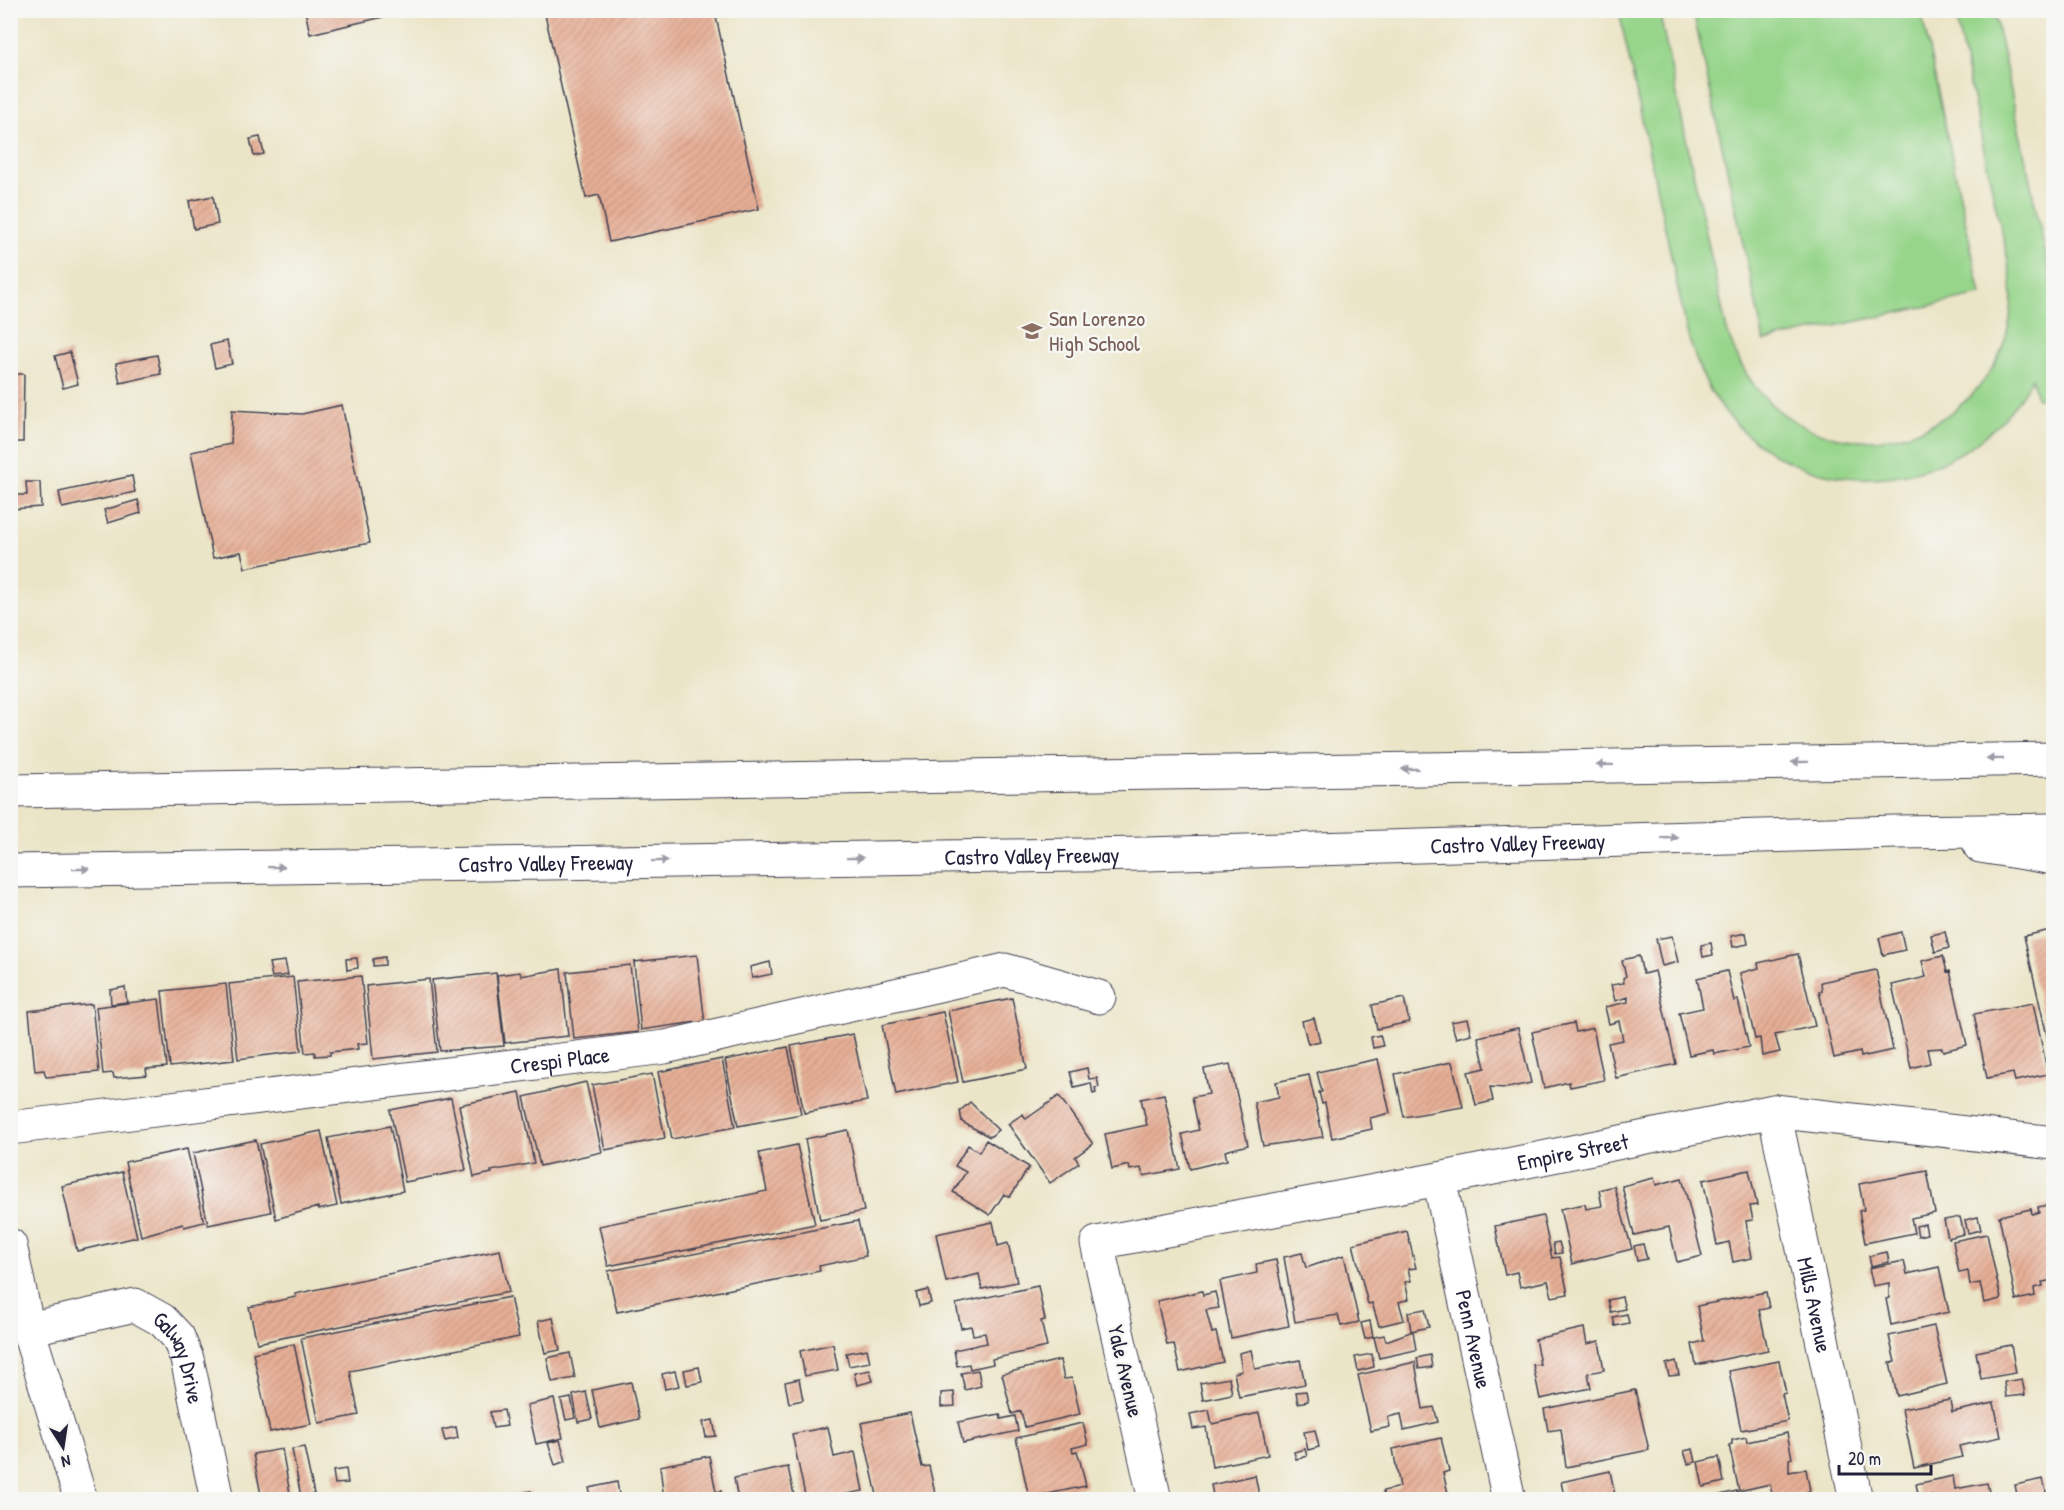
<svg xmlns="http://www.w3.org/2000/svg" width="2064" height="1510" viewBox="0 0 2064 1510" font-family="'Patrick Hand',sans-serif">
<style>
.grass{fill:#97d58b;stroke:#5c7c63;stroke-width:1.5}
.building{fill:url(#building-hatch)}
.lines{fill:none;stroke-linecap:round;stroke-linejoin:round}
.street-casing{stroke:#403f50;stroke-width:35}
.secondary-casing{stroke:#403f50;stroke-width:35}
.highway-casing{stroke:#403f50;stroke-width:35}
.street{stroke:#fff;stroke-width:33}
.secondary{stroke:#fff;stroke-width:33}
.highway{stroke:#fff;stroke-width:33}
.oneway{fill:#9c9ca7}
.labels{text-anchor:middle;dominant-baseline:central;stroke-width:5;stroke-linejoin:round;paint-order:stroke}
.education-label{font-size:22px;fill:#785e54;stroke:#f6f6f2;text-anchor:start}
.street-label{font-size:22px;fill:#22223b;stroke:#f6f6f2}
</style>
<defs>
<pattern id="building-hatch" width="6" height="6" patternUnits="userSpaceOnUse" patternTransform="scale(1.5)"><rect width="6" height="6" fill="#e6ae95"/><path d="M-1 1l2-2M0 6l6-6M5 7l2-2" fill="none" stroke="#c59581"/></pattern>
</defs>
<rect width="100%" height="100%" fill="#f6f6f2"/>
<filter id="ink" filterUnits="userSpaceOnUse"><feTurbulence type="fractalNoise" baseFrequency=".0167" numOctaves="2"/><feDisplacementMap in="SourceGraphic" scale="12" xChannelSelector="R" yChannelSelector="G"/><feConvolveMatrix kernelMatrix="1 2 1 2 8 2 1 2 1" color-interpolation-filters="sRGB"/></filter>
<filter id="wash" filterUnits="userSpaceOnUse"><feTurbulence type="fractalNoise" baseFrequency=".008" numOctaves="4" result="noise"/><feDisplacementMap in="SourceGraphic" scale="24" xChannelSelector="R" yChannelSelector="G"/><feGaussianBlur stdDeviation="1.35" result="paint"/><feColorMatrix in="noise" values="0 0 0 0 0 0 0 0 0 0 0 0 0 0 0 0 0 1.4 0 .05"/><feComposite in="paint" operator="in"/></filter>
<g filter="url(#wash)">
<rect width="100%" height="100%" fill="#ebe5c7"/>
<path class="grass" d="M1619,11h40l67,316c10,33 25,62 52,83 86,68 215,14 232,-91 7,-40 -8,-83 -16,-121 -13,-63 -26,-125 -40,-187h40l59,278v107l-16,3 -5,-21c-58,112 -214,136 -300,42 -23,-24 -34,-53 -44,-84z
M1693,11h228l60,284 -217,46z"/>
<g id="blocks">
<path class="building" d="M305,10h104v1l-99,23z
M544,10h189v4l-17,3 43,192 -150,33 -10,-47 -13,3z
M260,137l4,17 -10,2 -4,-17z
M213,196l5,28 -24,5 -5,-28z
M227,341l5,23 -17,4 -5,-23z
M70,352l8,32 -15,4 -8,-32z
M157,355l4,19 -41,9 -4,-20z
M10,374h14l-1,68h-13z
M342,405l28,138 -125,25 -4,-16 -28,6 -22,-106 40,-8 1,-34 70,4z
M132,476l3,16 -73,16 -3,-16z
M26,482h14l1,25 -29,2 -1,-14h16z
M138,500l3,13 -33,10 -4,-13z
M2051,930l3,13 -1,119 -29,-126z
M1901,932l4,18 -22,5 -4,-17z
M1945,932l4,16 -14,4 -4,-17z
M1746,933l2,11 -15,3 -2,-11z
M1672,936l6,26 -16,4 -6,-27z
M1711,943l2,12 -10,2 -2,-12z
M1798,954l17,72 -40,9 5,17 -18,4 -2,-18 -5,1 -15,-66 19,-5 -1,-5z
M697,955l8,69h-8l-1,-2 -55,8 -7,-68z
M1639,956l4,18 12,-3 21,93 -60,14 -8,-35 15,-3 -4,-19 -10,3 -4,-17 23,-5v-5l-13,4 -4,-16 13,-2 -1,-5 3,-2 -4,-16z
M1943,956l4,16 3,-1 17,74 -24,6 -1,-3 -15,1 3,14 -19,5 -19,-83 34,-8 -4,-16z
M385,957v8l-12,1v-7z
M357,958l1,10 -11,2 -1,-11z
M285,961l3,14 -16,2 -3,-14z
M770,962l2,12 -20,4 -2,-11z
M630,965l8,67 -64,7 -7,-67z
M561,969l7,67 -63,7 -8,-68 23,-3 1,4z
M1876,970l17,80 -32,7 -1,-5 -26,6 -15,-67h3l-1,-9z
M1727,971l7,30 4,-1 11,47 -35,7 -1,-4 -24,5 -10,-42 24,-5 -6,-30z
M496,973l8,73 -64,5 -8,-71z
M361,976l7,67 -11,1 1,5 -28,3v3l-15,1v-4l-10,1 -8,-71z
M293,977l8,74 -63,8 -9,-75z
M429,979l8,73 -64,7 -7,-73z
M226,984l8,76 -64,7 -8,-76z
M125,987l2,15 -16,2 -1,-14z
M1012,998l15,71 -64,13 -15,-71z
M1404,998l5,24 -32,7 -5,-24z
M159,999l8,68 -21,2 1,6 -33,3 -1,-5 -10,1 -7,-67z
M2033,1003l15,71 -33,7 -2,-8 -26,5 -13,-64z
M92,1004l7,68 -53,5 -2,-7 -9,1 -6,-60z
M943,1012l15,70 -62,13 -14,-70z
M1314,1018l6,23 -12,3 -6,-23z
M1467,1019l4,15 -15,4 -5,-16z
M1574,1023l2,9 17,-4 11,52 -34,7 -1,-5 -25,6 -12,-56z
M1518,1028l13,55 -24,5 -17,-1 3,14 -17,4 -8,-33 17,-4 -7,-31z
M853,1034l14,67 -63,12 -13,-67z
M1380,1035l3,11 -10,2 -2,-11z
M788,1047l13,67 -63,12 -13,-66z
M722,1059l13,68 -63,12 -14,-67z
M1378,1059l12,54 -20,5 2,11 -40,9 -7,-35 -3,1 -3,-12h3l-5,-20z
M1452,1062l11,45 -59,10 -9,-43z
M1230,1064l18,81 -23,6 2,9 -37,9 -8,-35 17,-4 -7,-33 17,-3 -5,-25z
M1087,1068l2,11 8,-1 2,9 -4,1 1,5 -3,1 -2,-11 -17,4 -4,-15z
M652,1074l13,64 -60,12 -13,-65z
M1309,1075l14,62 -60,9 -9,-44 25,-5 -3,-15z
M586,1082l16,70 -62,14 -16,-69z
M520,1092l14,71 -43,8 1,2 -18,4 -15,-72z
M1164,1094l16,75 -37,7 -2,-8 -11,2 -1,-5 -17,4 -7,-35 42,-9 -6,-26z
M1059,1096l34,48 -18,13 4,6 -29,20 -42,-59 15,-10 3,5z
M451,1098l15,72 -61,12 -15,-72z
M970,1102l28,28 -8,7 -28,-15 -2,-11z
M390,1126l13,65 -62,13 -13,-66z
M848,1130l16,81 -44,9 -15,-81z
M321,1131l16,75 -19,4v-3l-42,12 -16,-75z
M256,1140l15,72 -63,13 -15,-72z
M986,1140l43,27 -19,30 -6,-3 -14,21 -37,-23 13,-20 -11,-6 13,-21 11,7z
M797,1145l18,79 -207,42 -9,-40 168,-35 -8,-38z
M187,1149l17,73 -20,5 -1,-3 -42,12 -16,-74z
M1749,1170l8,35 -7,1 3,14 -7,1 6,37 -19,4 -4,-20 -12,3 -14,-65z
M1927,1171l8,42 -24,5 3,15 -49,10 -6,-32 5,-1 -5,-26z
M122,1172l15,65 -60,14 -15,-65z
M1654,1178l2,7 26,-7 20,78 -25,6 -8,-35 -35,8 -12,-49z
M1614,1186l18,63 -60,15 -12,-55 25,-5 1,5 16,-3 -3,-16z
M2054,1204v42l-6,1 6,19v14l-12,2 1,4 -9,2 1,8 -19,4 -17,-84 32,-7 1,5 7,-2 -1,-5z
M1543,1216l9,42 8,-1 8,37 -16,3 -4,-16 -28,6 -3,-15 -12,3 -10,-49z
M1960,1217l4,17 -16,4 -4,-18z
M1978,1217l3,13 -13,3 -3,-13z
M858,1221l8,35 -47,10 1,5 -203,41 -9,-41z
M993,1222l5,24 10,-3 9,39 -35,7 -3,-15 -33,8 -10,-48z
M1925,1224l2,10 -9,2 -2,-10z
M1407,1231l9,37 -8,1 3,12 -6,1 4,17 -10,3 5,18 -25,6 -7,-23 -4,1 -15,-60z
M1987,1234l14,65 -17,4 -4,-20 -10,2 -2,-14 -9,2 -6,-32z
M1559,1242l3,11 -7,1 -2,-11z
M1643,1244l4,15 -10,2 -3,-15z
M500,1250l9,42 -252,51 -8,-36 47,-10 -1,-3z
M1887,1252l2,10 -18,4 -2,-10z
M1302,1253l4,15 38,-13 15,67 -18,4 -3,-11 -43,7 -11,-65z
M1276,1260l13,66 -58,12 -11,-57 37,-8 -1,-9z
M1904,1261l3,13 32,-7 10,45 -58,13 -5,-26 3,-1v-15l-16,3 -4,-18z
M1038,1286l7,34 -4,1 6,26 -55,12 1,5 -23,5 -1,-5 -12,2 -3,-16 33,-7 -2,-10 -12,2 -2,-9 -10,2 -5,-24z
M928,1290l3,13 -12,3 -3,-13z
M1202,1291l1,4 12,-3 4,16 -13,2 6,23 4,-1 7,30 -43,10 -6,-28 -7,1 -10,-44z
M1766,1292l3,16 -10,2 9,40 -72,15 -4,-21 12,-3 -7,-35z
M510,1297l9,40 -169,34 9,44 -40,8 -18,-85z
M1622,1297l3,12 -14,3 -3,-12z
M1425,1309l4,18 -18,4 -3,-19z
M1627,1314l2,9 -14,3 -2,-9z
M553,1318l7,32 -15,3 -7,-32z
M1370,1321l3,16 -8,2 -4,-16z
M1934,1326l13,58 -50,12 -7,-33 5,-1 -6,-26z
M1584,1328l3,16 12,-3 5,29 -16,3 3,15 -51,11 -7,-34 7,-1 -5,-25z
M1413,1331l3,19 -37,8 -5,-21 10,-2 2,6z
M294,1344l17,80 -41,8 -17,-79z
M833,1344l5,26 -33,6 -5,-25z
M2011,1345l5,28 -35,6 -5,-27z
M867,1349l3,13 -21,4 -3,-13z
M1251,1350l4,19 45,-9 5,24 -66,13 -5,-24 8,-2 -3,-18z
M570,1353l5,25 -23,4 -5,-24z
M1372,1354l2,13 -16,4 -3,-14z
M1430,1355l2,12 -13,2 -2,-11z
M1060,1360l4,19 8,-1 8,36 -55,13 -4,-16 -9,3 -10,-40z
M1676,1361l3,14 -10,1 -3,-12z
M1779,1361l7,32 -4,1 6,27 -47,9 -12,-59z
M1415,1362l8,47 11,-2 4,15 -34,8 -3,-16 -13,3 2,10 -19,4 -13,-56z
M699,1367l3,15 -15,3 -3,-15z
M870,1370l3,11 -16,4 -3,-12z
M978,1370l3,16 -16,4 -4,-17z
M675,1371l4,15 -14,3 -3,-15z
M1229,1378l3,16 -29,6 -3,-17z
M799,1379l4,21 -14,3 -4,-21z
M2022,1379l3,16 -19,2 -2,-15z
M631,1382l8,37 -39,9 -8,-38z
M1635,1390l14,60 -83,17 -5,-38 -13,2 -4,-22z
M1306,1391l2,10 -10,2 -2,-11z
M586,1392l6,27 -14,3 -5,-27z
M954,1392l1,14 -14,1v-14z
M571,1398l4,20 -9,2 -5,-20z
M554,1399l9,39 -27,6 -9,-39z
M1950,1400l2,12 42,-9 7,34 -42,9 3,11 -48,11 -12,-59z
M504,1410l3,16 -14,2 -3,-16z
M1209,1410l3,14 47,-11 9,42 -56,12 -6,-40 -13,2 -3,-15z
M910,1413l12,54 7,-1 7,32 -58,2 -17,-77z
M1000,1414l1,5 14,-3 3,15 -55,12 -5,-21z
M713,1420l3,16 -10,1 -3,-15z
M1083,1423l5,21 -16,4 1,4 4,-1 3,10 6,25 -57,12 -13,-60z
M456,1427l2,11 -13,3 -3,-11z
M828,1427l6,30 21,-5 8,39 -17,3 1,6h-41l-14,-66z
M1315,1430l4,17 -11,3 -4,-18z
M1787,1433l5,25 -3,1v13l17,-3 4,22 -37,8 -3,-15 -31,7 -10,-46 3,-1v-4l14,-3 1,5z
M1441,1438l8,33 -6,2 6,24 -13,3h-52l-1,-9 17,-4 -7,-38z
M560,1440l6,21 -11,4 -7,-22z
M304,1447l10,47 -13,3 -9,-48z
M282,1449l9,50 -29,1 -9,-46z
M1305,1449l2,7 -11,3 -2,-7z
M1693,1449l3,13 -8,2 -4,-13z
M709,1456l7,36 5,-1 1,9h-58l-4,-34z
M1719,1457l5,25 -21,5 -5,-25z
M788,1467l7,33h-57l-4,-22z
M346,1469l2,14 -13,1 -2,-13z
M1610,1471l6,29h-51l-4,-18z
M1255,1475l5,25h-46l-3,-15z
M1953,1476l2,13 32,-6 3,13 11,-2 1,6h-69v-5l-14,3 -3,-14z
M2043,1479l5,21h-30l-3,-15z
M617,1482l3,18h-28l-3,-12z
M531,1491l2,9h-35v-2z
M1737,1491l2,9h-36v-1z
M645,1496l1,4h-14v-2z"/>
</g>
</g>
<g filter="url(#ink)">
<use href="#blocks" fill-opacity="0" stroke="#403f50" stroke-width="1.5"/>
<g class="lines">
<g class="street-casing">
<g id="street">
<path id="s1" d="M1774,1111l82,389"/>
<path id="s2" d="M10,1128l655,-81 340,-77 94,27"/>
<path id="s3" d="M1439,1179l70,321"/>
<path id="s4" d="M28,1329l107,-24 27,15 16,17 9,22 30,141"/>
<path id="s5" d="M1155,1500l-58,-257 342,-64 335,-68 280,32"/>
</g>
</g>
<g class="secondary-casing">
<path id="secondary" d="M10,1245l18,84 53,171"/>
</g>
<g class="highway-casing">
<g id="highway">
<path d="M10,791l2044,-32"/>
<path d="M1980,846l74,12"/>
<path id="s6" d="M10,871l1137,-17 749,-22 158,-2"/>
</g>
</g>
<use href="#street" class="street"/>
<use href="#secondary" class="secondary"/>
<use href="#highway" class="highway"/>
</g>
<defs><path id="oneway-solid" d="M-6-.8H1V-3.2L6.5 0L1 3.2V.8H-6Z" transform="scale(1.5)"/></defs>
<g class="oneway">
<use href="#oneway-solid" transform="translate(1995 759) rotate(179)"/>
<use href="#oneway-solid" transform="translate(1800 762) rotate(179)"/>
<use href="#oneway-solid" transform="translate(1605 765) rotate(179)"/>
<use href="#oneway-solid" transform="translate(1410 769) rotate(179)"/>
<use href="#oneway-solid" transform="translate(1670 838) rotate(-2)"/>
<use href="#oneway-solid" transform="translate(855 858) rotate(-1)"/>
<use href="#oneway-solid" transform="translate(660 861) rotate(-1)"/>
<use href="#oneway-solid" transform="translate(276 867) rotate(-1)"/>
<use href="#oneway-solid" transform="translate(81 869) rotate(-1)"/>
</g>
</g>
<defs>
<g id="school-bare" transform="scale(1.62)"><path d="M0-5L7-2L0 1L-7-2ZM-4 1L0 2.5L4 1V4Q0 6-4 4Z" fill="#8d6e63" stroke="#f6f6f2" stroke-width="2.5" paint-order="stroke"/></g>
</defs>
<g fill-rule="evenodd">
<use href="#school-bare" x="1032" y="331"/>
</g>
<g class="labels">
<g class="education-label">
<text x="1049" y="318">San Lorenzo<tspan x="1049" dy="25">High School</tspan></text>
</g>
<g class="street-label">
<text stroke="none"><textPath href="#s6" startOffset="1508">Castro Valley Freeway</textPath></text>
<text stroke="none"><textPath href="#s6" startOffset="1022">Castro Valley Freeway</textPath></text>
<text stroke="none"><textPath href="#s6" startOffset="536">Castro Valley Freeway</textPath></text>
<text stroke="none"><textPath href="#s2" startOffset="554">Crespi Place</textPath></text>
<text stroke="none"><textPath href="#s5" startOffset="748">Empire Street</textPath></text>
<text stroke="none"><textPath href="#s1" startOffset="198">Mills Avenue</textPath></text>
<text stroke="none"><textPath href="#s3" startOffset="164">Penn Avenue</textPath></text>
<text stroke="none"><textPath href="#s4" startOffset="183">Galway Drive</textPath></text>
<text transform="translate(1126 1371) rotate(77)">Yale Avenue</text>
</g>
</g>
<rect width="2064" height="1510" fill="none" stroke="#f6f6f2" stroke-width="36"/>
<g transform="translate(63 1447) rotate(168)" stroke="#f6f6f2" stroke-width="4.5" paint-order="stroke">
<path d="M0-4.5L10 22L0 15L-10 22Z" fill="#22223b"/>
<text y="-9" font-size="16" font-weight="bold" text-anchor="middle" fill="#22223b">N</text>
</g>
<path d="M1839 1465v9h92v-9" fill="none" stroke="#22223b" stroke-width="3"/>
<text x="1848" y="1465" font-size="18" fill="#22223b" stroke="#f6f6f2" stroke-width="4.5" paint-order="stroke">20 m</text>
</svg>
